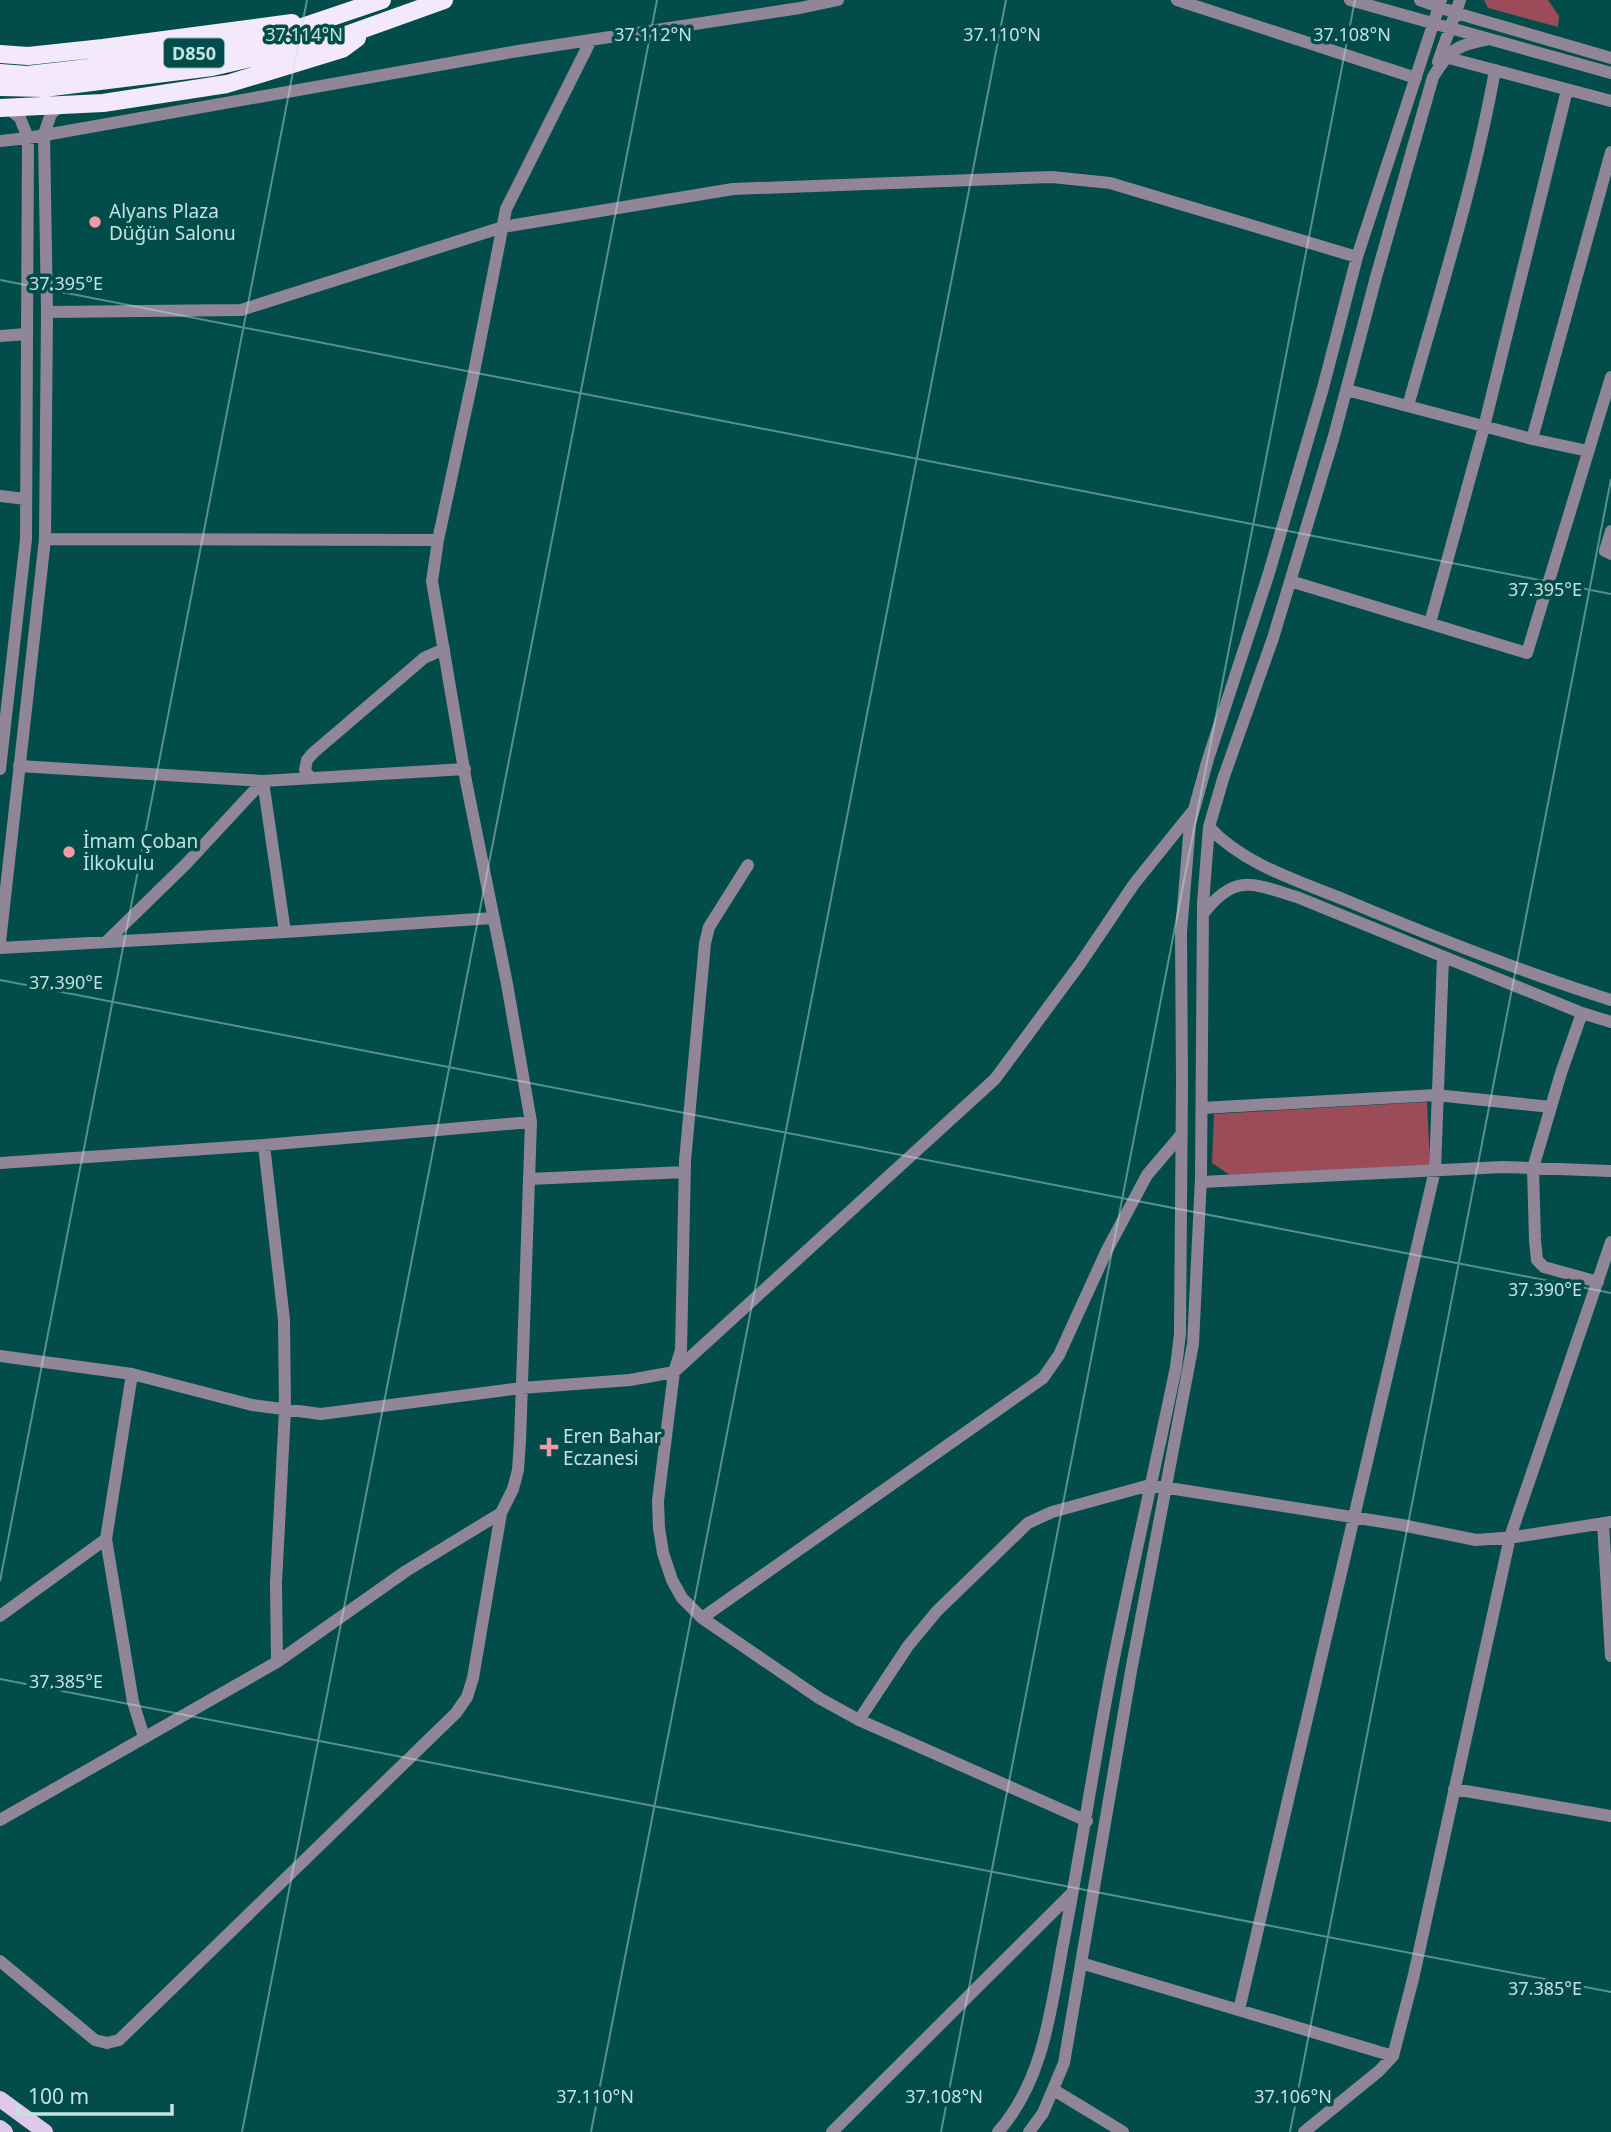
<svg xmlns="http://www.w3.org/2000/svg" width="1611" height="2132" viewBox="0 0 1611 2132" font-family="'Noto Sans',sans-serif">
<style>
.green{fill:#9c4c58}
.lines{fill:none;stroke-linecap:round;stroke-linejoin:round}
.minor{stroke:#908697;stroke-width:12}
.major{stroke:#dec8ec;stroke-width:16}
.highway{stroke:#f3e9fb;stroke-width:18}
.ticks{fill:none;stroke:#c4e2e0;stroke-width:2;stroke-opacity:0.45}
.poi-dot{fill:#f49aa5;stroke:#024c4a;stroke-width:2.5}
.labels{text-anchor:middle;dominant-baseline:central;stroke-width:7;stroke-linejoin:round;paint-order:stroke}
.shield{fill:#024c4a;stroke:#8ab5b3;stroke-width:2}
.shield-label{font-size:18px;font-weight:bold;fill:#c4e2e0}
.poi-label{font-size:19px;fill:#c4e2e0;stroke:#024c4a;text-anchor:start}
.ticks-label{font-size:18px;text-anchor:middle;fill:#c4e2e0;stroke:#024c4a;stroke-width:7;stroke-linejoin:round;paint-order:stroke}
</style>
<rect width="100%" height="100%" fill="#024c4a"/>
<path class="green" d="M1484,0h64l11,16 -1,11 -70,-19z
M1427,1102l3,63 -200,10 -18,-12 2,-49z"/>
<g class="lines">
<path class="minor" d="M1177,0l239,78
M1350,0l261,73
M1420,0l36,13 155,45
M1445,57l166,44
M1438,62l22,-62
M0,141l28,-3 490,-87 282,-43 38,-8
M47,312l194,-2 262,-83 230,-38 319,-12 58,6 247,74
M0,336l27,-2
M1347,390l185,49 56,12
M1408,406c31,-111 67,-223 87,-336
M1532,439l79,-287
M0,496l26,3
M1611,531l-6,20 6,3
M45,539l393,1
M1290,581l237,72 84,-276
M1430,623l54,-196 83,-337
M19,766l244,15 202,-12
M0,769l26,-230 2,-401 -8,-20 -12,-10
M310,778l-5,-8 2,-10 6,-7 111,-95 20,-9
M263,781l22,151
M1209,827c36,39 93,55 141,75 86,36 172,70 261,98
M748,865l-39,62 -4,16 -20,218 -4,189 -7,22 -16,129 1,27 4,25 9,27 10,18 20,20 117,80 40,22 228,101
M1203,914c32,-42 50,-30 94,-17l285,116 29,9
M0,942l45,-403 2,-227 -3,-178 7,-20 9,-8
M106,942l80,-78 77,-83
M0,948l285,-16 208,-14
M1582,1013l-21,60 -28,95 2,72 2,20 7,7 54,15
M1202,1108l234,-13 115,12
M264,1145l20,175 1,90 -9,173 1,79
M0,1163l264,-18 267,-23
M529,1179l156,-7
M1201,1182l302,-15 108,4
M0,1356l132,18 120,31 69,9 200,-26 109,-8 44,-8 321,-293 85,-115 54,-80 58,-72
M1603,1523l8,133
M106,1539l27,163 11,35
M0,1616l106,-77 26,-165
M702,1618l341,-240 16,-23 48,-105 40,-75 34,-40
M859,1720l49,-74 29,-35 91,-88 24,-11 98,-27 252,40 74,15 39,-3 96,-15
M1454,1789l157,27
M0,1820l277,-158 129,-91 95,-58 12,-24 5,-19 2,-29 11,-319 -24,-138 -41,-203 -34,-200 6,-41 35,-163 33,-168 85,-169
M0,1961l95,79 12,3 12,-3 337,-327 11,-16 6,-19 28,-165
M1081,1963l312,93
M1239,2010l196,-840 8,-213
M1054,2090l69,42
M832,2132l240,-239
M998,2132c47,-53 53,-126 66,-193 17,-88 30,-177 47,-266 20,-102 44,-204 65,-306l4,-33 2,-251 -1,-151 9,-108 18,-65 60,-183 55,-188 34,-131 84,-257
M1029,2132l14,-19 21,-50 67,-392 62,-327 8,-166 2,-275 6,-76 14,-48 50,-141 61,-202 42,-159 57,-200c17,-28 24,-32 56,-38
M1304,2132l75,-61 14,-15 20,-77 97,-442 101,-295"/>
<path class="major" d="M0,2099l45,33
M0,2128l5,4"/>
<path class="highway" d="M0,54l28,2 75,-8 189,-25
M0,73l27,2 61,-7 164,-24 130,-44
M0,87l44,1 168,-21 126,-29 106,-38
M0,108l103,-5 124,-19 115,-35 15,-11"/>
</g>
<path class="ticks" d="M0,280l1611,314M0,980l1611,313M0,1581l307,-1581M0,1679l1611,313M242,2132l415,-2132M591,2132l415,-2132M941,2132l414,-2132M1290,2132l321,-1653"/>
<g class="poi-dot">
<circle cx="95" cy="222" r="7"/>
<circle cx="69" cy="852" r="7"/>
<path d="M545.5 1436.5h7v7h7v7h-7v7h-7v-7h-7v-7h7z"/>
</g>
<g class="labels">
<rect class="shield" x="164" y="38.5" width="60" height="29" rx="5"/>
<g class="shield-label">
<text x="194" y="53">D850</text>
</g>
<g class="poi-label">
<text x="109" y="211">Alyans Plaza<tspan x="109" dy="22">Düğün Salonu</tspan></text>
<text x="83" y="841">İmam Çoban<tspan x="83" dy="22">İlkokulu</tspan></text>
<text x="563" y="1436">Eren Bahar<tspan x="563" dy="22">Eczanesi</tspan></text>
</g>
</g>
<g class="ticks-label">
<text x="304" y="41">37.114°N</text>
<text x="653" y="41">37.112°N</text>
<text x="1002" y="41">37.110°N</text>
<text x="1352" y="41">37.108°N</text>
<text x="66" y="290">37.395°E</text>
<text x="1545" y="596">37.395°E</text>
<text x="66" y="989">37.390°E</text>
<text x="1545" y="1296">37.390°E</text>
<text x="66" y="1688">37.385°E</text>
<text x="1545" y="1995">37.385°E</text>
<text x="595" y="2103">37.110°N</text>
<text x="944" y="2103">37.108°N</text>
<text x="1293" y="2103">37.106°N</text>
</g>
<path d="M18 2104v10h154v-10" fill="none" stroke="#c4e2e0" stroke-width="3.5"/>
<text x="28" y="2104" font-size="21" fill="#c4e2e0" stroke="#024c4a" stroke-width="5" paint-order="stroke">100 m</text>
</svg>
